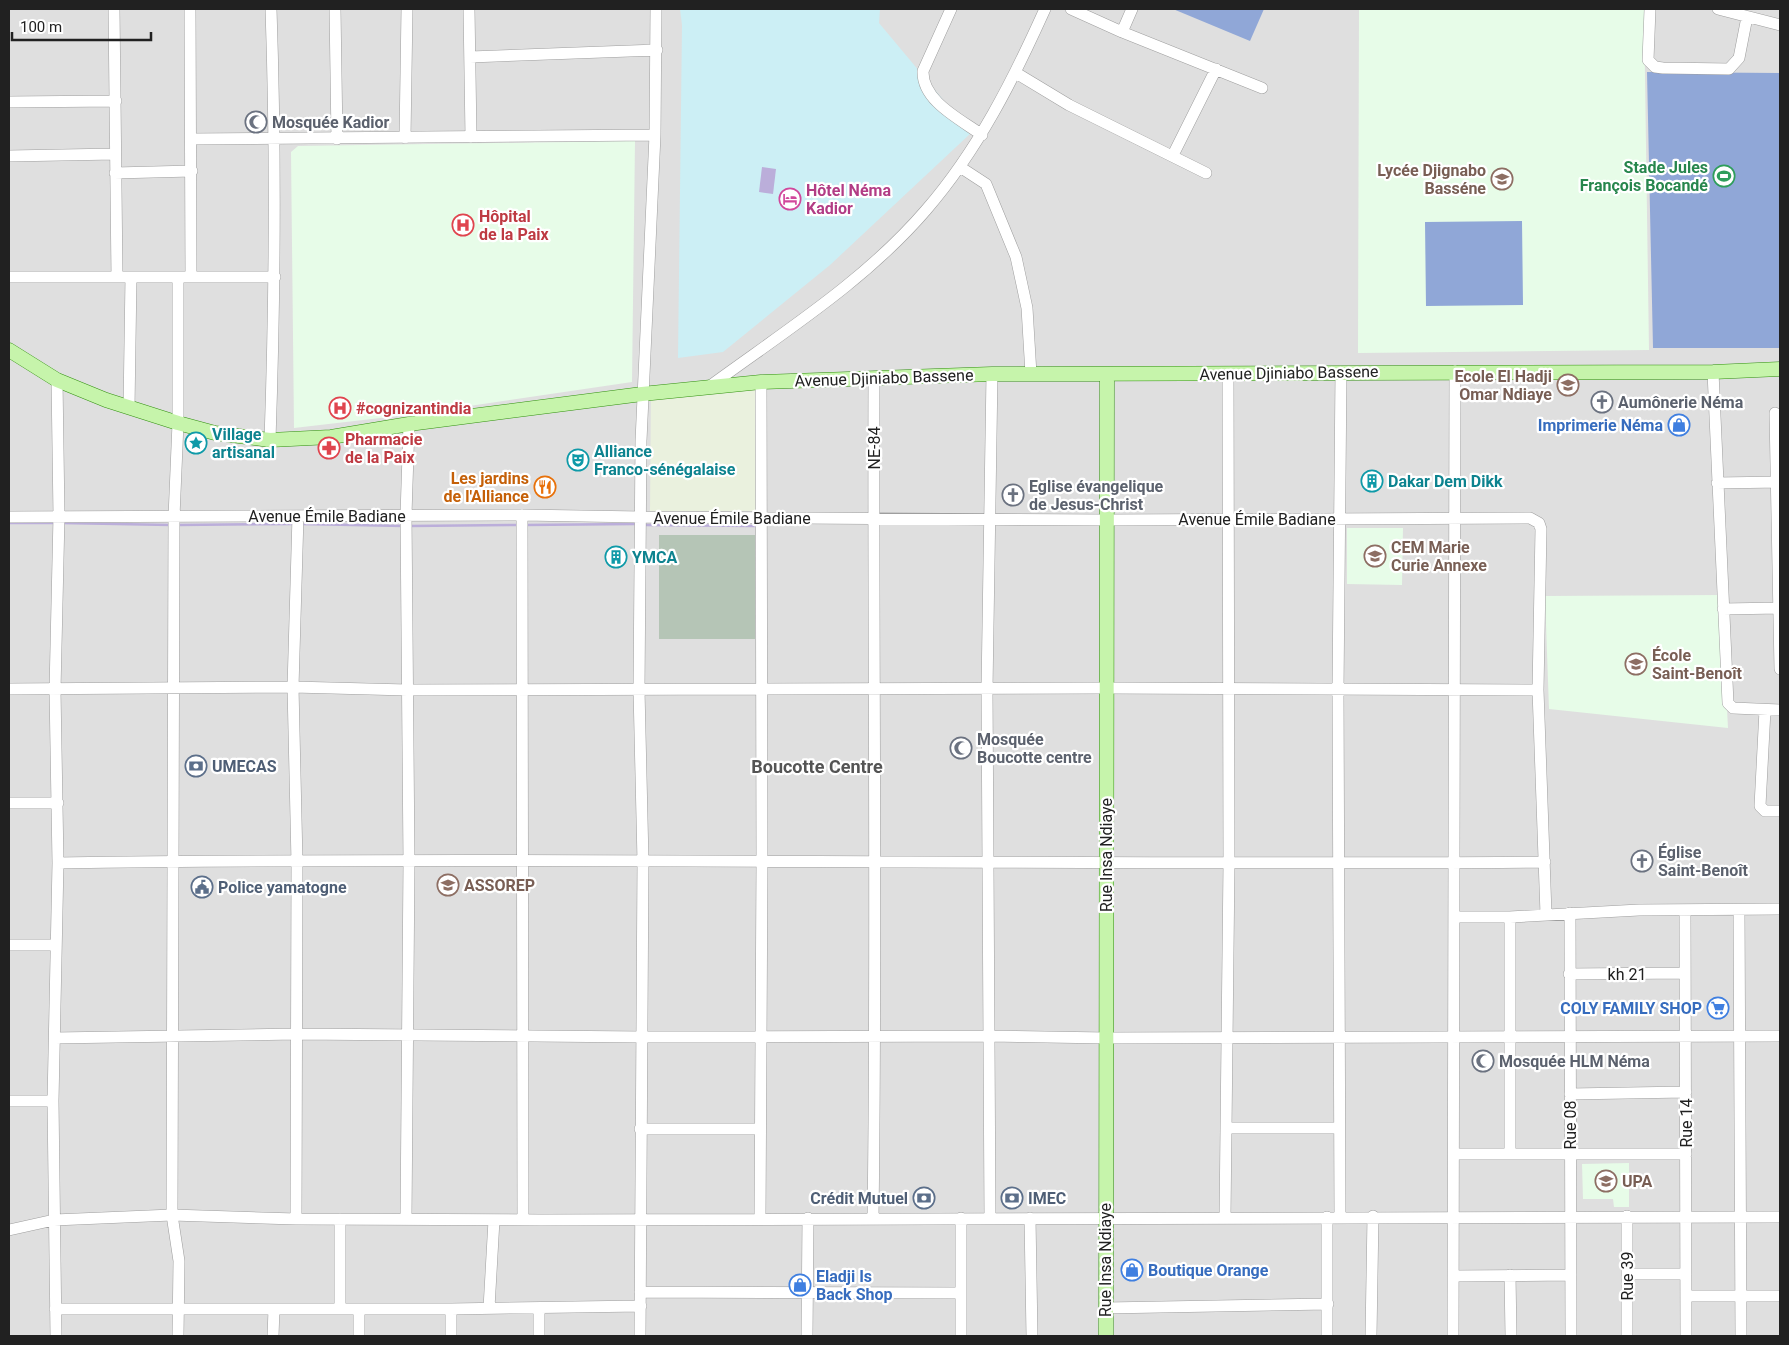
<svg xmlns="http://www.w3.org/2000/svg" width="1789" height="1345" viewBox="0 0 1789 1345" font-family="Roboto,sans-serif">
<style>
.residential{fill:#dfdfdf}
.education{fill:#e7fce8}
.military{fill:#eaf1de}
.construction{fill:#b5c5b6}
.park{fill:#cceff5}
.pitch{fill:#90a7d7}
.water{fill:#bbaeda}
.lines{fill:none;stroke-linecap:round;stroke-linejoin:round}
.stream{stroke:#bbaeda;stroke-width:2.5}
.minor-casing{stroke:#9e9e9e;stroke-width:12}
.major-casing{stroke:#31900f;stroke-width:15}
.minor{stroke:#fff;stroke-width:11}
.major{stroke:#c6f4ab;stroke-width:14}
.labels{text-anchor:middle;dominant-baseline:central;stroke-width:4.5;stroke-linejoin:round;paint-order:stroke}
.worship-label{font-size:16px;font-weight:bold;fill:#5b616d;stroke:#fff;text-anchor:start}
.leisure-label{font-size:16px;font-weight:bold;fill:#27864d;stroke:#fff;text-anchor:end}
.education-label{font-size:16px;font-weight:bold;fill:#785e54;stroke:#fff;text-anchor:start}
.hotel-label{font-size:16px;font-weight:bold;fill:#b23c85;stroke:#fff;text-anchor:start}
.health-label{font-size:16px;font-weight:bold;fill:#be3a42;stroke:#fff;text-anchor:start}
.street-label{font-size:16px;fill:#212121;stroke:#fff}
.shop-label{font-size:16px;font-weight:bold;fill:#366cbe;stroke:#fff;text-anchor:end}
.culture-label{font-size:16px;font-weight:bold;fill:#0d838f;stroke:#fff;text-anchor:start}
.food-label{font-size:16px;font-weight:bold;fill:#c56008;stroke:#fff;text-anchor:end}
.service-label{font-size:16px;font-weight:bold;fill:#4e5e75;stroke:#fff;text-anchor:start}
.neighbourhood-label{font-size:18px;font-weight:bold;fill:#545454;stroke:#fff}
</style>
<rect width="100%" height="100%" fill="#ebf1e9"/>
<path class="residential" d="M9,9h1771v1327h-1771z"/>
<path class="education" d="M1359,9h285l5,341 -291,3z
M635,141l-3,241 -217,32 -121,14 -3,-276 7,-6z
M1347,528h56l-1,57 -55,-1z
M1721,595l7,133 -179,-19 -4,-113z
M1629,1163v44h-15l-1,-8h-30l-1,-35z"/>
<path class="military" d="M757,389l2,122h-109l1,-117z"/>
<path class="construction" d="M659,535h96v104h-96z"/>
<path class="park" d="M680,9h200l-1,14 92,110 -141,132 -107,87 -45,6 4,-333z"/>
<path class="pitch" d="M1173,9h91l-14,32z
M1647,72l133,1v275h-127z
M1522,221l1,84 -97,1 -1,-84z"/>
<path class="water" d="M762,167l14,2 -3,25 -14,-2z"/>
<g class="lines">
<path class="stream" d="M9,523h47
M62,523l109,2
M302,524l102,2
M177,525l117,-1
M524,525l112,-1
M644,525l111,1
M409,526l110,-1"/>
<g class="minor-casing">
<path id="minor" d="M114,9l3,268
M190,9l1,268
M335,9l2,130
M469,9l2,128
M951,9l-28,62c-1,30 37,48 59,64
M1071,9l51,23 140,56
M1650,9l-2,51 7,7 8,1 66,1 10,-11 8,-41
M1718,9l62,16
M1122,32l10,-23
M470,57l187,-7
M1016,73l53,32 137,68
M9,102l107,-1
M405,138l2,-129
M192,139c154,-1 308,-4 463,-4
M1173,155l43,-86
M9,156l106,-2
M960,167l26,17 30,73 11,51 4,66
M115,173l77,-2
M9,277h266
M1713,372l15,331 5,5 47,2
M710,386c75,-55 155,-105 216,-176 52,-60 87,-130 119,-201
M129,408l2,-131
M1775,413l5,256
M270,440c5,-145 6,-287 1,-431
M1717,483l63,-1
M522,515l1,705
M9,517l513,-2 119,2 465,3 424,-2 9,5 2,6 -3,161 8,224
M1723,609l57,-1
M9,689l284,-2 114,3 698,-2 433,2
M1765,710l-5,96 5,5h15
M9,803h49
M58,863c496,-7 991,3 1487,-1
M1685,910l1,426
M1739,910l2,426
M1570,913l1,423
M1454,917h56l129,-7 141,-1
M1510,917v236
M9,945h45
M1569,974l116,-1
M55,1038l241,-4 346,3 348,-1 116,2 674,-2
M1570,1094l116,-2
M9,1101h44
M1226,1128h113
M640,1129h120
M1454,1154h232
M1627,1216v120
M1327,1217v119
M1340,1217l-2,-527 3,-317
M760,1218l2,-355 -1,-481
M873,1218c4,-280 0,-560 1,-840
M961,1218v118
M990,1218l-3,-529 5,-315
M1030,1218l2,118
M1225,1218l4,-354 -1,-490
M296,1219l1,-357 -4,-175 5,-171
M406,1219l3,-357 -3,-347 3,-91
M9,1230l45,-10 118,-5 124,4 245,1 1239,-3
M1627,1274h59
M1510,1275l1,61
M1454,1276l117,-1
M640,1292l320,1
M1686,1296h94
M489,1308l5,-88
M539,1308v28
M1106,1308l222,-4
M55,1309h396l190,-3
M340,1309v-90
M359,1309v27
M56,1336l-3,-235 5,-238 -3,-173 4,-174 -2,-136
M178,1336l1,-75 -7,-46 2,-698 4,-94v-146
M273,1336l1,-27
M451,1336v-27
M640,1336l3,-475 -4,-171 2,-249 14,-306 1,-126
M807,1336l1,-118
M1371,1336l2,-120
M1453,1336l2,-965"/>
</g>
<g class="major-casing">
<path id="major" d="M9,350l48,30 49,20 72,23 37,10 55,7 61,-3 78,-13 233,-30 119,-12 231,-8 721,-2 67,-3
M1106,1336l1,-962"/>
</g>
<use href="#minor" class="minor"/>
<use href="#major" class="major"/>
</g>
<defs>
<g id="mosque-ring" transform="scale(1.125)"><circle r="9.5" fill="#fff" stroke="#6b7280" stroke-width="1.5"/><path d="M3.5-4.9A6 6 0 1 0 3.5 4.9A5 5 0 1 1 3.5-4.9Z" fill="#6b7280"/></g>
<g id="stadium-ring" transform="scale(1.125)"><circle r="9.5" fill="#fff" stroke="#2e9e5b" stroke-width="1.5"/><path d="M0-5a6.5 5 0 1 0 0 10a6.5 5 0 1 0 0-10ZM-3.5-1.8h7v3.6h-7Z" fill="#2e9e5b"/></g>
<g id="school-ring" transform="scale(1.125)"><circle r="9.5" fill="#fff" stroke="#8d6e63" stroke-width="1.5"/><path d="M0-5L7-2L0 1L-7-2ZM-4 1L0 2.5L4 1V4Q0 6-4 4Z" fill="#8d6e63"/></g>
<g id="hotel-ring" transform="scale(1.125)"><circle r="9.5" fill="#fff" stroke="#d1479c" stroke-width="1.5"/><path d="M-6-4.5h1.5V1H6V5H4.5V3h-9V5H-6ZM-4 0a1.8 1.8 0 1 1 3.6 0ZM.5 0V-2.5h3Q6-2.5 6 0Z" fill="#d1479c"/></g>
<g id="hospital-ring" transform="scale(1.125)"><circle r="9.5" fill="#fff" stroke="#e0444e" stroke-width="1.5"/><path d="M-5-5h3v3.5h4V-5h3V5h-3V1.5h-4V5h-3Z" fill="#e0444e"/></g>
<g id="church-ring" transform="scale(1.125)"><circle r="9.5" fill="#fff" stroke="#6b7280" stroke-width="1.5"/><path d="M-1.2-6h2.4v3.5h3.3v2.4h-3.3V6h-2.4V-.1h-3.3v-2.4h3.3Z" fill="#6b7280"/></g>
<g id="shop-ring" transform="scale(1.125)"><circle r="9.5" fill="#fff" stroke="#3f7fe0" stroke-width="1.5"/><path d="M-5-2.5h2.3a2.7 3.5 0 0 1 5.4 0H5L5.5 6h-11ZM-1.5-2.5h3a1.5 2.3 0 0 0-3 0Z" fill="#3f7fe0"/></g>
<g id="sight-ring" transform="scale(1.125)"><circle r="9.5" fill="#fff" stroke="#0f9aa8" stroke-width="1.5"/><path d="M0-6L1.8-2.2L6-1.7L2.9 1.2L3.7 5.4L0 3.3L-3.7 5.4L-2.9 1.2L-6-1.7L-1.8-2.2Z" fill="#0f9aa8"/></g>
<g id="pharmacy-ring" transform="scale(1.125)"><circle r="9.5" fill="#fff" stroke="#e0444e" stroke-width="1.5"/><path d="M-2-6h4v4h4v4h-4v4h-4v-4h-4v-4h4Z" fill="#e0444e"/></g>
<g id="theatre-ring" transform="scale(1.125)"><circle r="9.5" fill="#fff" stroke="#0f9aa8" stroke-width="1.5"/><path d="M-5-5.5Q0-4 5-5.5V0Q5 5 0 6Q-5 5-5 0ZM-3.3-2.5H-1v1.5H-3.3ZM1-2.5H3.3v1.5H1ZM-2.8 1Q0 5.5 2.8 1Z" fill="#0f9aa8"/></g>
<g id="building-ring" transform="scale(1.125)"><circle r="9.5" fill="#fff" stroke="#0f9aa8" stroke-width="1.5"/><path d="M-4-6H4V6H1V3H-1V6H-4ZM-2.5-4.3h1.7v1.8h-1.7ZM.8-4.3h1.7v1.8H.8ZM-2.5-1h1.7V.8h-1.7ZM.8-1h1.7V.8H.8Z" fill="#0f9aa8"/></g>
<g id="restaurant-ring" transform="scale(1.125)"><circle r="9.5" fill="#fff" stroke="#e8710a" stroke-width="1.5"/><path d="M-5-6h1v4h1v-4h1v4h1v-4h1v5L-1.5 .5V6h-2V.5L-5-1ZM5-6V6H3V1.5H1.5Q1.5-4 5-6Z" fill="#e8710a"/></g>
<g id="bank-ring" transform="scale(1.125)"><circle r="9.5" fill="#fff" stroke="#5c6f8a" stroke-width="1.5"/><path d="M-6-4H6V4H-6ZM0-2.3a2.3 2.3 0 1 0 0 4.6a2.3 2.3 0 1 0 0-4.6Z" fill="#5c6f8a"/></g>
<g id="civic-ring" transform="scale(1.125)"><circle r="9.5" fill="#fff" stroke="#5c6f8a" stroke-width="1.5"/><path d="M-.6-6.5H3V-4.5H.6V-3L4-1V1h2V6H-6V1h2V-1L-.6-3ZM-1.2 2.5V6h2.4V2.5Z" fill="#5c6f8a"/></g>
<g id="supermarket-ring" transform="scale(1.125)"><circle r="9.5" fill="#fff" stroke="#3f7fe0" stroke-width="1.5"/><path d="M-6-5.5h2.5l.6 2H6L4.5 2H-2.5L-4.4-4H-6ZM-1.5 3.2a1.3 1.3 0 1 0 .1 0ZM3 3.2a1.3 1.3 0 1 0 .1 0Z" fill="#3f7fe0"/></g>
</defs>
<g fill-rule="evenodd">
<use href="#mosque-ring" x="256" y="122"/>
<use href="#stadium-ring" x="1724" y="176"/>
<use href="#school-ring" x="1502" y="179"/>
<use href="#hotel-ring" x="790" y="199"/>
<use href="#hospital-ring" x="463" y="225"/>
<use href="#school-ring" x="1568" y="385"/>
<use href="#church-ring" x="1602" y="402"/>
<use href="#hospital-ring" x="340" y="408"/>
<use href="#shop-ring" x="1679" y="425"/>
<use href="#sight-ring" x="196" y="443"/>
<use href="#pharmacy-ring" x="329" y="448"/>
<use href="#theatre-ring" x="578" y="460"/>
<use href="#building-ring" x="1372" y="481"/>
<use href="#restaurant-ring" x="545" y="487"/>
<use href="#church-ring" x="1013" y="495"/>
<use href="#school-ring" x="1375" y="556"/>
<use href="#building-ring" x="616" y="557"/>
<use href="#school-ring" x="1636" y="664"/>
<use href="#mosque-ring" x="961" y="748"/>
<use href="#bank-ring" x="196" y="766"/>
<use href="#church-ring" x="1642" y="861"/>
<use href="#school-ring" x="448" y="885"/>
<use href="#civic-ring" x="202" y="887"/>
<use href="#supermarket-ring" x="1718" y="1008"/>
<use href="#mosque-ring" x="1483" y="1061"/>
<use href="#school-ring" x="1606" y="1181"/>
<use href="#bank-ring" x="924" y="1198"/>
<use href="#bank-ring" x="1012" y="1198"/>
<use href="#shop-ring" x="1132" y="1270"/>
<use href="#shop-ring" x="800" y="1285"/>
</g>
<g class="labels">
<g class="worship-label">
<text x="272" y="122">Mosquée Kadior</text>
<text x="1618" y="402">Aumônerie Néma</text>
<text x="1029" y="486">Eglise évangelique<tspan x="1029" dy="18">de Jesus-Christ</tspan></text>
<text x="977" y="739">Mosquée<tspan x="977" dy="18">Boucotte centre</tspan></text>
<text x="1658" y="852">Église<tspan x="1658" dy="18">Saint-Benoît</tspan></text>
<text x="1499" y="1061">Mosquée HLM Néma</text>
</g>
<g class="leisure-label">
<text x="1708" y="167">Stade Jules<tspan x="1708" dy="18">François Bocandé</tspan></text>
</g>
<g class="education-label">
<text x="1486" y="170" text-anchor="end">Lycée Djignabo<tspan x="1486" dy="18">Basséne</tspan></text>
<text x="1552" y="376" text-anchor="end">Ecole El Hadji<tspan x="1552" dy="18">Omar Ndiaye</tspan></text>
<text x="1391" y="547">CEM Marie<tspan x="1391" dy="18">Curie Annexe</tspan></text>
<text x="1652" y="655">École<tspan x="1652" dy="18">Saint-Benoît</tspan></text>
<text x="464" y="885">ASSOREP</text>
<text x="1622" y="1181">UPA</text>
</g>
<g class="hotel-label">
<text x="806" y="190">Hôtel Néma<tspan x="806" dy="18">Kadior</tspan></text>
</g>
<g class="health-label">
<text x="479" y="216">Hôpital<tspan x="479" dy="18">de la Paix</tspan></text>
<text x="356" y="408">#cognizantindia</text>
<text x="345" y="439">Pharmacie<tspan x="345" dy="18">de la Paix</tspan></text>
</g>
<g class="street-label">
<text transform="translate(1289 373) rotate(-1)">Avenue Djiniabo Bassene</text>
<text transform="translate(884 378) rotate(-2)">Avenue Djiniabo Bassene</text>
<text transform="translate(874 448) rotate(-90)">NE-84</text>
<text x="327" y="516">Avenue Émile Badiane</text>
<text x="732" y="518">Avenue Émile Badiane</text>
<text x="1257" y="519">Avenue Émile Badiane</text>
<text transform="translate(1106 855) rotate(-90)">Rue Insa Ndiaye</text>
<text x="1627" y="974">kh 21</text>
<text transform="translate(1686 1123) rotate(-90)">Rue 14</text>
<text transform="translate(1570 1125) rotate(-90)">Rue 08</text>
<text transform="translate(1105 1260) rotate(-90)">Rue Insa Ndiaye</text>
<text transform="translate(1627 1276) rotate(-90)">Rue 39</text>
</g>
<g class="shop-label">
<text x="1663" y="425">Imprimerie Néma</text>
<text x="1702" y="1008">COLY FAMILY SHOP</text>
<text x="1148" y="1270" text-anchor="start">Boutique Orange</text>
<text x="816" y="1276" text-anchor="start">Eladji Is<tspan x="816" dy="18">Back Shop</tspan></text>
</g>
<g class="culture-label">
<text x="212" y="434">Village<tspan x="212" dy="18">artisanal</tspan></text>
<text x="594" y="451">Alliance<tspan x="594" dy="18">Franco-sénégalaise</tspan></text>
<text x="1388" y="481">Dakar Dem Dikk</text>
<text x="632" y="557">YMCA</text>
</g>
<g class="food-label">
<text x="529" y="478">Les jardins<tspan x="529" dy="18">de l'Alliance</tspan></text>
</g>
<g class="service-label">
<text x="212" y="766">UMECAS</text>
<text x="218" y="887">Police yamatogne</text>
<text x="908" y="1198" text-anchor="end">Crédit Mutuel</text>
<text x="1028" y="1198">IMEC</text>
</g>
<g class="neighbourhood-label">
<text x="817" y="766">Boucotte Centre</text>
</g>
</g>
<rect width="1789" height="1345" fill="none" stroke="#212121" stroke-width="20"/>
<path d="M12 32v8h139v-8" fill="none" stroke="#212121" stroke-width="2.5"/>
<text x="20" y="32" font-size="15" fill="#212121" stroke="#ffffff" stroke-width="4" paint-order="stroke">100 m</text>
</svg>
